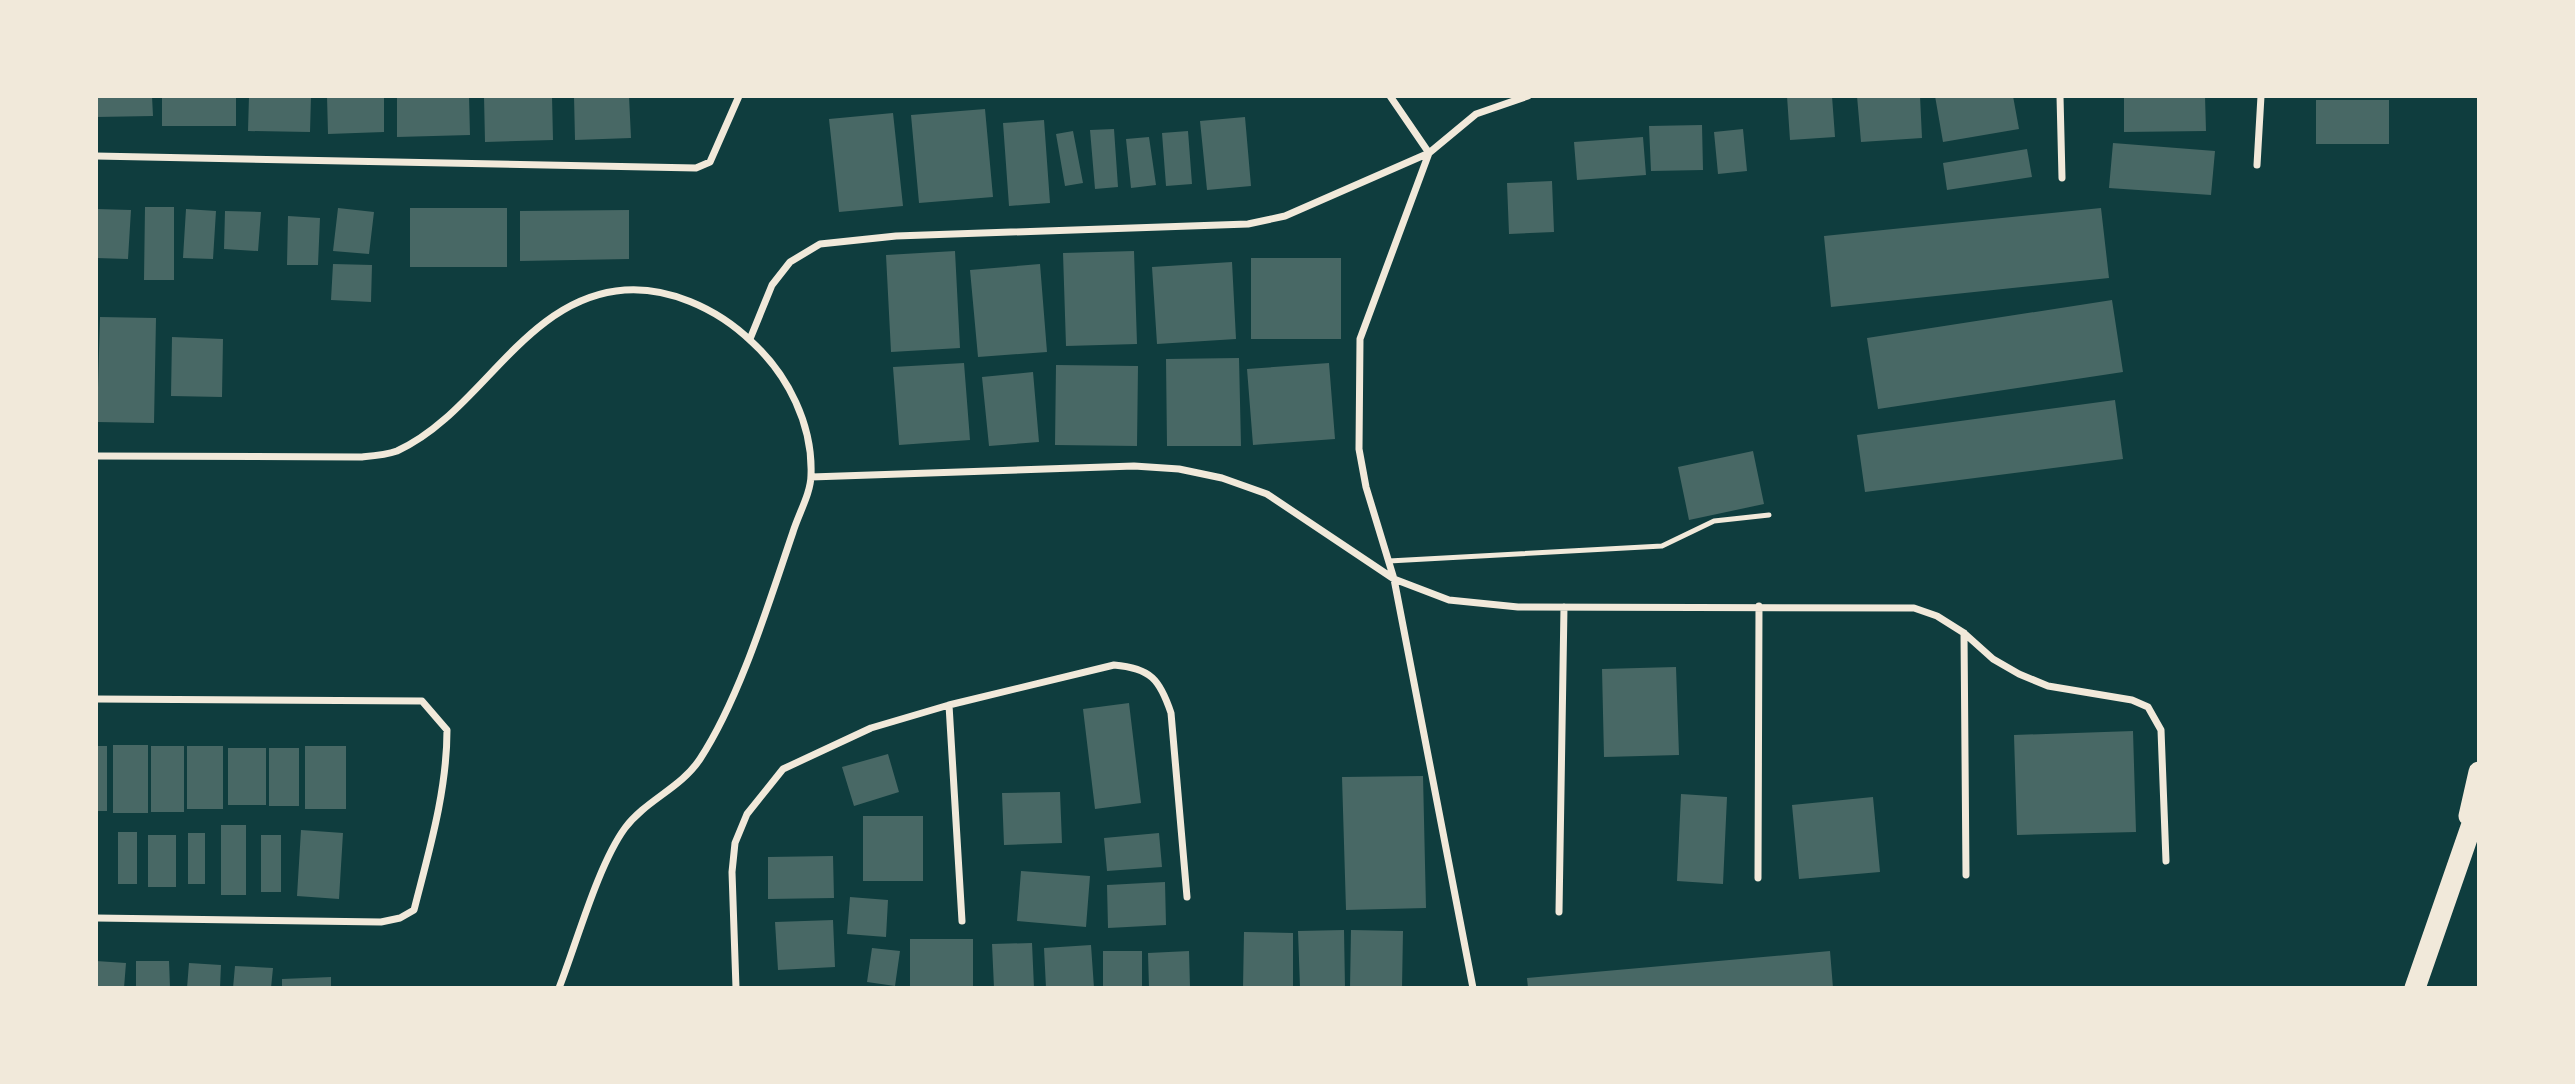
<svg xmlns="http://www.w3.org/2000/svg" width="2575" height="1084" viewBox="0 0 2575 1084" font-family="Helvetica,sans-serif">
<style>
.building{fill:#486865}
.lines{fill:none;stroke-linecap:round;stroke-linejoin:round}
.service{stroke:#f1e9da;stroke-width:5}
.minor{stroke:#f1e9da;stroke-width:7}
.motorway{stroke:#f1e9da;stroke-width:21}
</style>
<rect width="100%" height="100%" fill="#0f3d3e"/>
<path class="building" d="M96,96h56l1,20 -57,1z
M162,96h74v30h-74z
M249,96h62l-1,36 -62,-1z
M327,96h57v36l-56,2z
M397,96h72l1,39 -73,2z
M484,96h68l1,44 -68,2z
M574,96h55l2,42 -56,2z
M1787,96h45l3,41 -45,3z
M1857,96h63l2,42 -61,4z
M1935,96h78l6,33 -76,13z
M2124,96h81l1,35 -82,1z
M2316,100h73v44h-73z
M985,109l8,88 -74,6 -8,-88z
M893,113l10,93 -64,6 -10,-93z
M1245,117l6,69 -44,4 -7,-69z
M1044,120l6,83 -41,3 -6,-83z
M1702,125l1,45 -52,1 -2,-45z
M1114,129l4,58 -23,2 -5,-59z
M1743,129l4,42 -29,3 -4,-42z
M1073,131l10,52 -18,3 -9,-52z
M1188,131l4,53 -26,2 -4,-53z
M1149,137l7,48 -25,3 -5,-49z
M1643,137l3,38 -69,5 -3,-38z
M2113,143l102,8 -4,44 -102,-7z
M2027,149l5,28 -85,13 -4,-27z
M1552,181l2,51 -45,2 -2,-51z
M145,207h29v73h-30z
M338,208l36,4 -5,42 -36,-3z
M410,208h97v59h-97z
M2101,208l8,70 -278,29 -7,-71z
M96,209l35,1 -3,49 -32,-1z
M186,209l30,2 -3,48 -30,-1z
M629,210v49l-109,2v-50z
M225,211l36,1 -3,39 -34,-2z
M288,216l32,2 -2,47h-31z
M955,251l5,97 -69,4 -5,-97z
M1134,251l3,93 -71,2 -3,-93z
M1251,258h90v81h-90z
M1232,262l4,77 -79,5 -5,-77z
M333,264l39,1 -1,37 -40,-2z
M1040,264l7,88 -69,5 -8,-87z
M2112,300l11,72 -245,37 -11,-71z
M100,317l56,1 -2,105 -57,-1z
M172,337l51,2 -1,58 -51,-1z
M1239,358l2,88h-74l-1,-87z
M964,363l6,77 -71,5 -6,-78z
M1329,363l6,76 -82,6 -6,-76z
M1056,365l82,1 -1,80 -82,-1z
M1033,372l6,70 -50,4 -7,-69z
M2115,400l8,59 -258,33 -8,-57z
M1753,451l11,53 -75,16 -11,-53z
M1676,667l3,88 -75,2 -2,-88z
M1129,703l12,100 -46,6 -12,-100z
M2133,731l3,101 -119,3 -3,-100z
M113,745h35v68h-35z
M96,746h11v65h-11z
M151,746h33v66h-33z
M187,746h36v63h-36z
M305,746h41v63h-41z
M228,748h38v57h-38z
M269,748h30v58h-30z
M888,754l11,38 -45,14 -12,-39z
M1423,776l3,132 -80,2 -4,-133z
M1060,792l2,51 -58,2 -2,-52z
M1681,794l46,3 -4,87 -46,-3z
M1873,797l7,75 -81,7 -7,-74z
M863,816h60v65h-60z
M221,825h25v70h-25z
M301,830l42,3 -4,66 -42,-3z
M118,832h19v52h-19z
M188,833h17v51h-17z
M1159,833l3,34 -55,4 -3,-33z
M148,835h28v52h-28z
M261,835h20v57h-20z
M833,856l1,42 -66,1v-42z
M1021,871l69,5 -4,51 -69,-6z
M1165,882l1,43 -58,3 -1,-43z
M850,897l38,3 -2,37 -39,-3z
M833,920l2,47 -57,3 -3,-48z
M1344,930l1,58h-45l-2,-57z
M1351,930l52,1 -1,57h-52z
M1244,932l49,1v55h-50z
M910,939h63v49h-63z
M1032,943l2,45h-40l-2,-44z
M1091,945l3,43h-48l-2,-40z
M872,948l28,3 -5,35 -28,-4z
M1103,951h39v37h-39z
M1189,951l1,37h-41l-1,-35z
M1830,951l3,37h-305l-1,-10z
M96,961l30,2 -2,25h-28z
M136,961h33l1,27h-34z
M189,963l32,2 -1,23h-33z
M235,966l38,2 -2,20h-38z
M331,977v11h-49v-9z"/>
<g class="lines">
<path class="service" d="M1389,561l273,-15 52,-25 55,-6"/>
<path class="minor" d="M1390,96l39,57 -69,186 -1,110 7,38 28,92 79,409
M2060,96l2,82
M96,156l600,12 14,-6 29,-66
M2257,165l4,-69
M750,339l22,-54 18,-23 30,-18 76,-8 352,-12 37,-8 144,-63 47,-39 52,-18
M96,456l265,1c11,-1 25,-2 36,-6 82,-37 124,-147 219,-160 50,-7 102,18 136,51 36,33 61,83 59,133 0,18 -13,40 -18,57 -24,70 -53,166 -93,227 -19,29 -54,41 -75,69 -27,37 -48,114 -66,160
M811,477l323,-11 45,3 43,9 45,16 127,85 55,21 69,7 396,1 23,8 27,17 29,26 26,15 29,12 84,14 16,7 13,23 5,131
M1964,633l2,242
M96,699l326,2 25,29c0,61 -18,121 -33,180l-14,8 -19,4 -285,-4
M949,705l13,216
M1758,878l1,-272
M1559,912l5,-305
M736,988l-4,-116 3,-29 12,-29 36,-45 88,-41 78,-23 165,-40c37,3 46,15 57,48l16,184"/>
<path class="motorway" d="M2469,816l10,-44
M2415,988l64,-184"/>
</g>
<rect width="2575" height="1084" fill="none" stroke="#f1e9da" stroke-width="196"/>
</svg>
